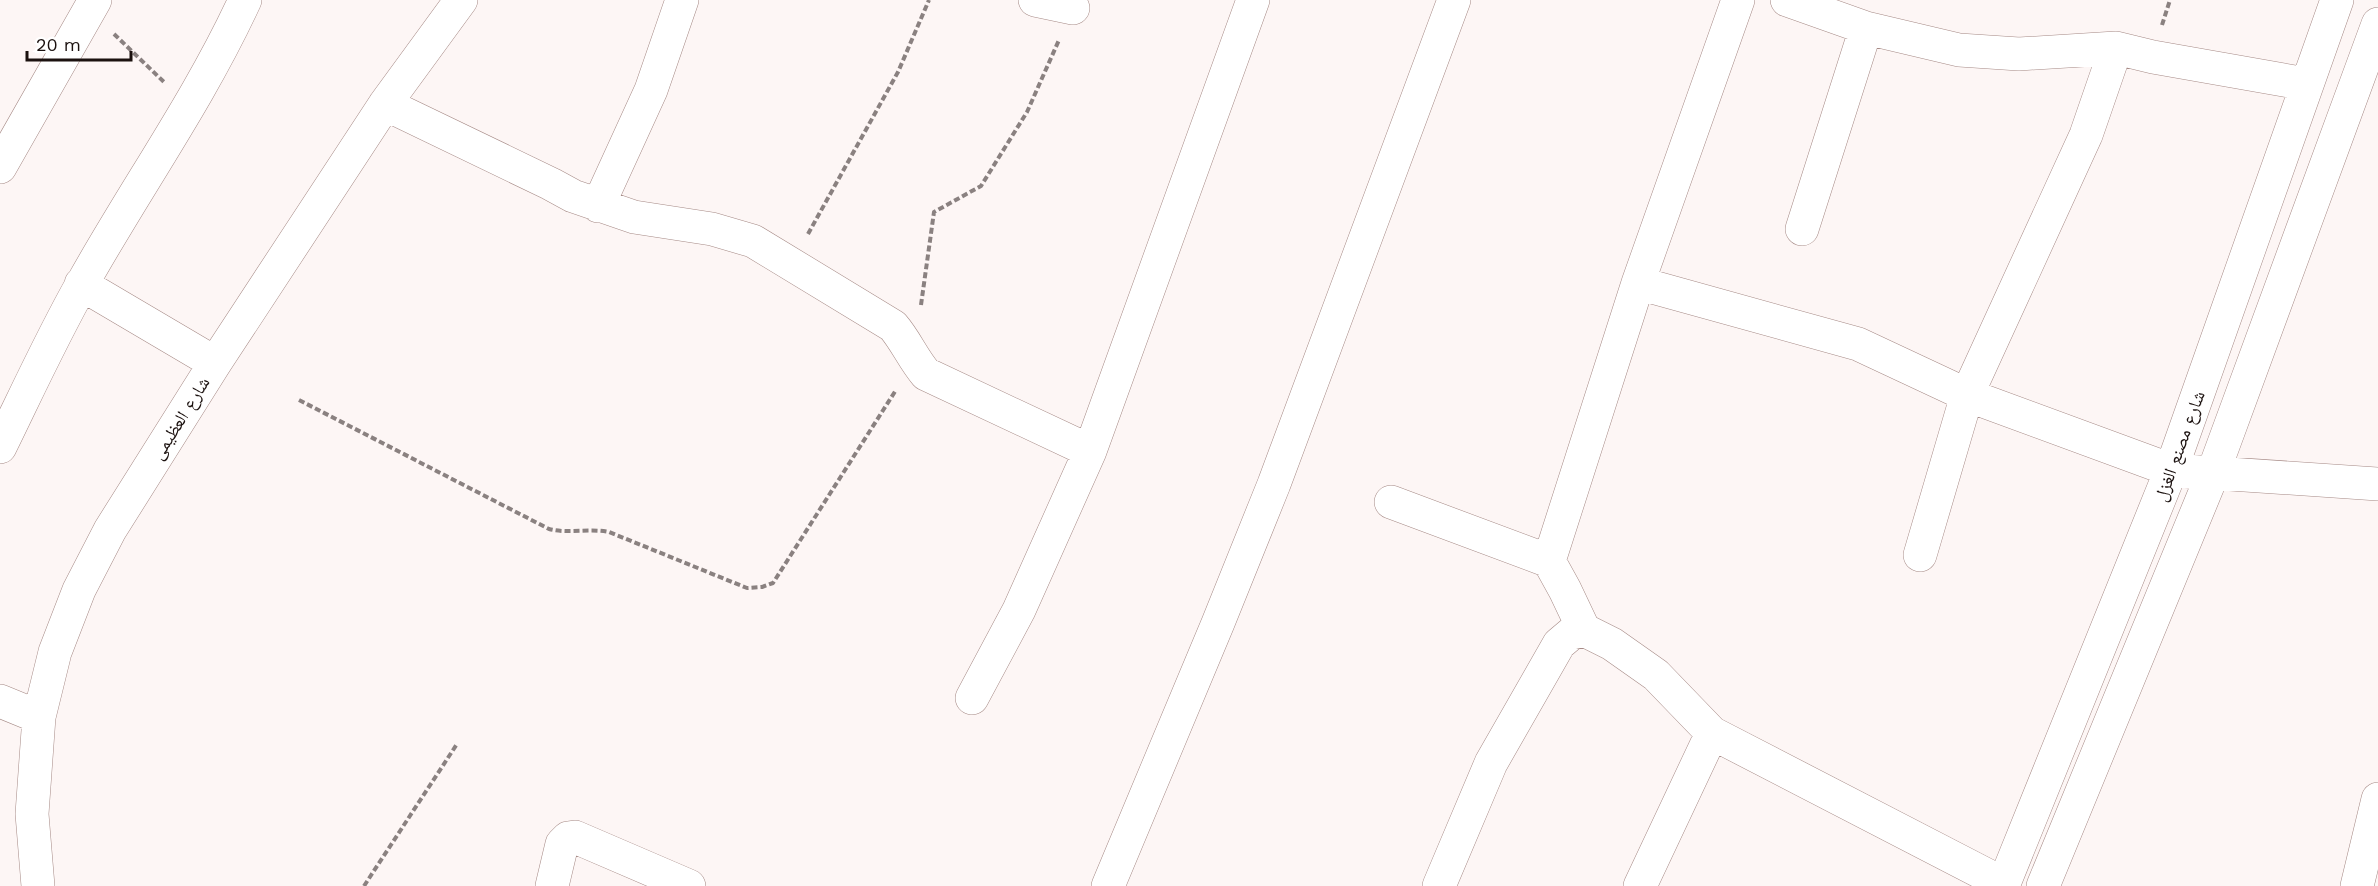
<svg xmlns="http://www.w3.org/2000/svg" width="2378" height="886" viewBox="0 0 2378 886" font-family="'Work Sans','Noto Naskh Arabic',sans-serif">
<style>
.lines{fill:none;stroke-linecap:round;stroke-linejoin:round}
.minor-casing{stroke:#a68a86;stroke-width:34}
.path{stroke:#8a8180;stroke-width:4;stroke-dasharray:6 3;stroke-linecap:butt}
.minor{stroke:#fff;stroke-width:33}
.labels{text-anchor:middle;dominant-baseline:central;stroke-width:4.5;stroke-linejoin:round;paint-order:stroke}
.street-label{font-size:18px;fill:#1b110f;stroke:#fff}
</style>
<rect width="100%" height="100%" fill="#fdf6f5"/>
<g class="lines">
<g class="minor-casing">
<path id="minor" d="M1035,0l38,8
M1787,0l79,28 93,22 60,4 97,-6 37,9 153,27
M385,104l166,80 22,12 61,21 78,12 41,12 140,85c13,15 20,33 33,48l164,77
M0,167l95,-167
M598,206l53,-116 31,-90
M1802,229l64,-201
M1638,283l220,61 109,51 204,75 207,14
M81,284l134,79
M0,447c27,-55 52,-110 82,-163 53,-95 117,-184 163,-284
M1391,502l158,59 16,29 19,40 28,14 44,31 56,58 292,151
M1920,555l47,-160 119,-260 30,-87
M1549,561l89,-278 100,-283
M972,698l47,-88 71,-159 163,-451
M0,701l39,16
M38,886l-6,-72 7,-97 16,-65 24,-62 31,-60 105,-167 170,-259 76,-104
M552,886l10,-42 6,-6 7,-1 114,49
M1108,886l110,-263 56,-139 180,-484
M1439,886l52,-123 68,-119 13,-11 12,-3
M1640,886l72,-153
M2003,886l168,-416 166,-470
M2043,886l170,-413 165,-449
M2357,886l21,-87"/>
</g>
<path class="path" d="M2162,25l8,-25
M114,34l51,49
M808,234l90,-162 31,-72
M921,305l13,-93 47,-26 46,-74 32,-72
M299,400l250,129c20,5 40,-1 60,3l138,56 15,-1 11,-4 123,-193
M364,886l93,-142"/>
<use href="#minor" class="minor"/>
</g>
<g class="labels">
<g class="street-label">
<text transform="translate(180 418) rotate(-58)">شارع العظيمى</text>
<text transform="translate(2179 446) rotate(-70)">شارع مصنع الغزل</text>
</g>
</g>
<path d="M27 51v9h104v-9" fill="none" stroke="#1b110f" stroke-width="3"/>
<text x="36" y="51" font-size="18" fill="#1b110f" stroke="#ffffff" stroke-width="4.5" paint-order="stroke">20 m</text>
</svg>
